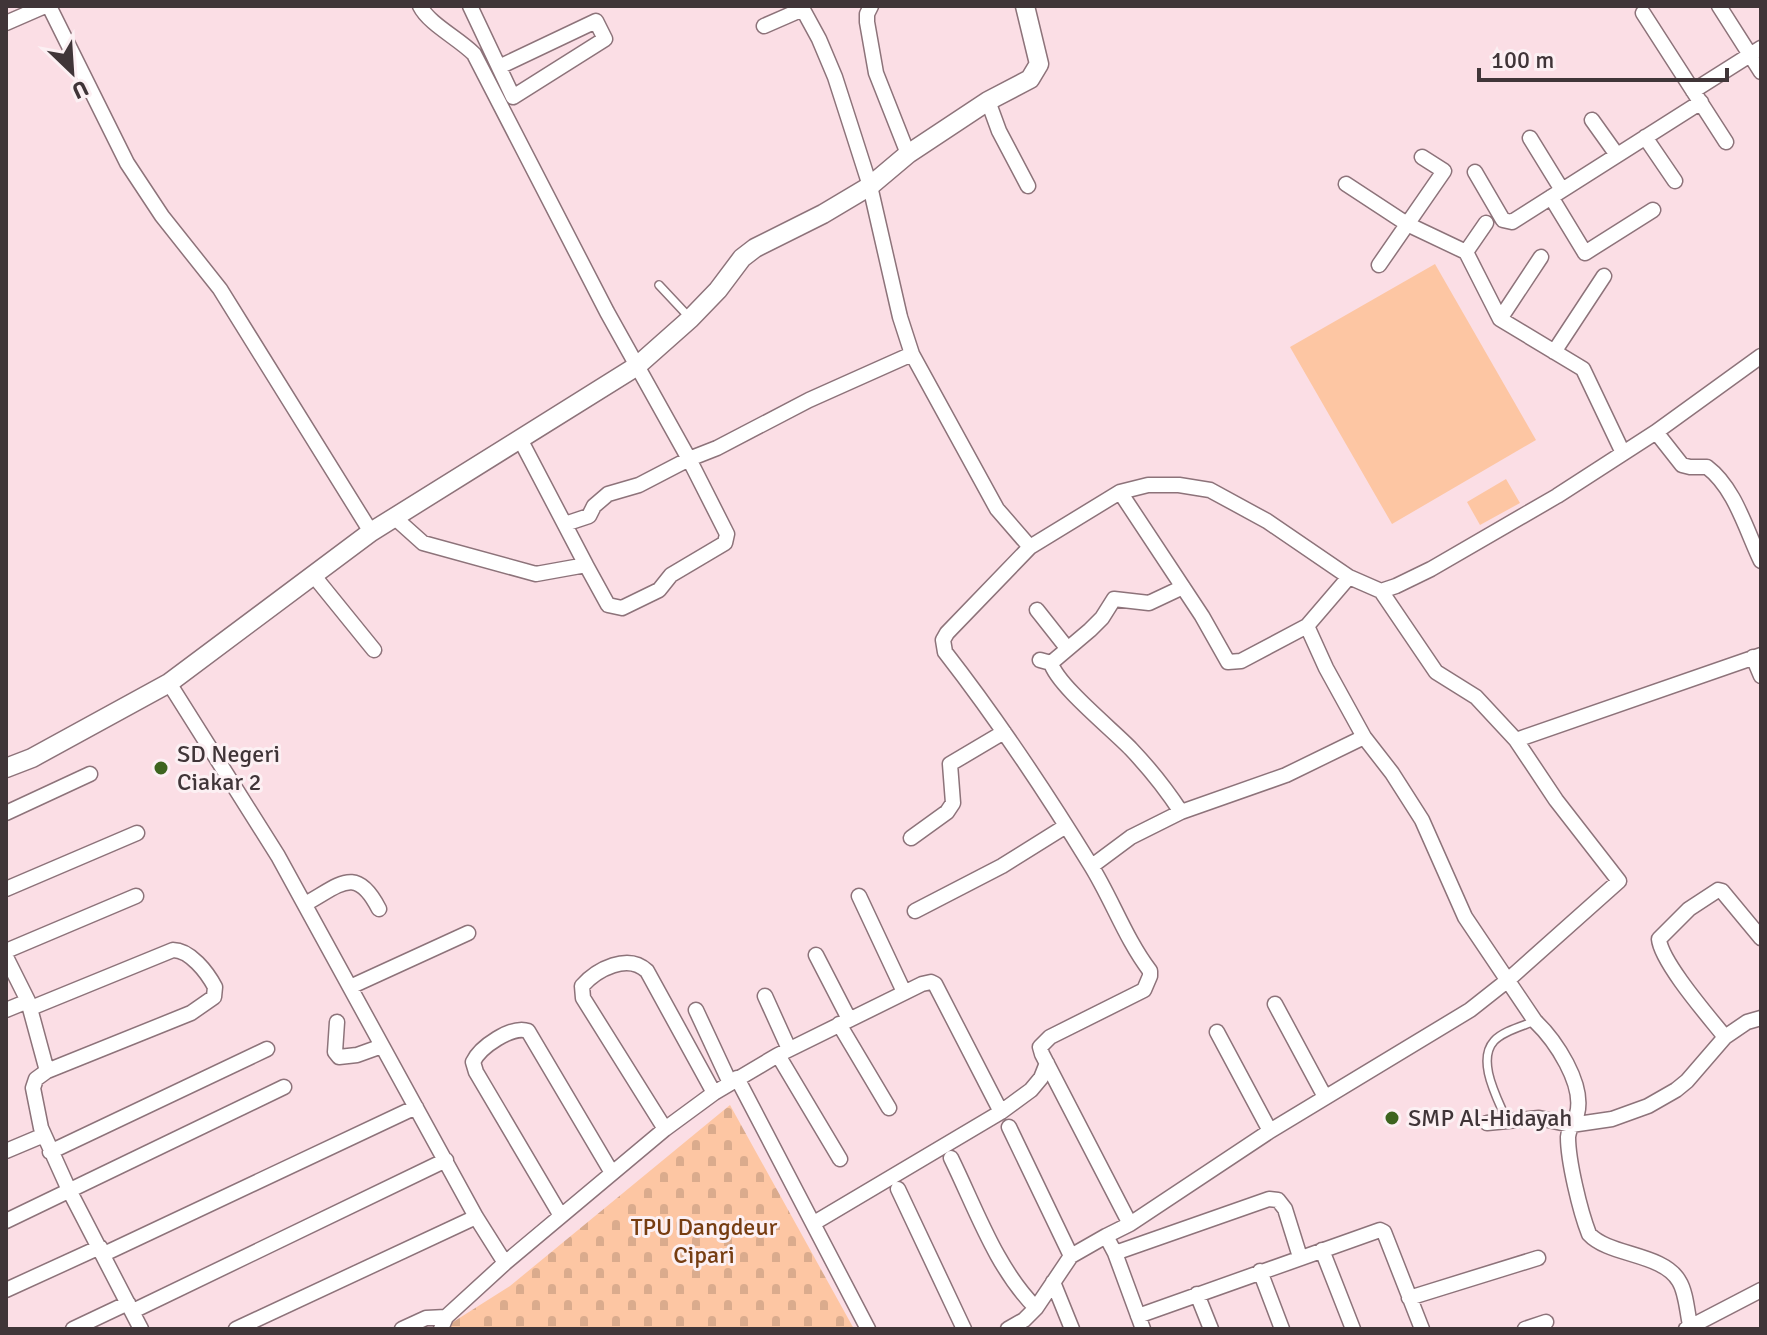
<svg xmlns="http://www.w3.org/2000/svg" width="1767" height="1335" viewBox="0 0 1767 1335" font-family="Signika,sans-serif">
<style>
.cemetery{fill:url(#cemetery-stones)}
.pitch{fill:#fdc6a3}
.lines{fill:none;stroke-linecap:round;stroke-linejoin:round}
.service-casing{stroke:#8d737a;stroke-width:10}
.minor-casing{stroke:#8d737a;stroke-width:17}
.tertiary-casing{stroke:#8d737a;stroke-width:21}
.service{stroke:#fff;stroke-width:7}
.minor{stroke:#fff;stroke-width:14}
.tertiary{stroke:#fff;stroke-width:18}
.poi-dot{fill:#3d641f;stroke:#fcf0f3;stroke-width:3}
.labels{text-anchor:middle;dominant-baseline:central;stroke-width:6;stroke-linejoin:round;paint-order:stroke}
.poi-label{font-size:24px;fill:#403538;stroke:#fcf0f3;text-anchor:start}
.park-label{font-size:24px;fill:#763d11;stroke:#fcf0f3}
</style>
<defs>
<pattern id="cemetery-stones" width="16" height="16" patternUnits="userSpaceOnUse" patternTransform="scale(2)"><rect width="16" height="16" fill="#fdc6a3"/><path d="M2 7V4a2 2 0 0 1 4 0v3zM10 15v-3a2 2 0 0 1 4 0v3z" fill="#daab8d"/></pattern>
</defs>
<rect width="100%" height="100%" fill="#fbdee5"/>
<path class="cemetery" d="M730,1105l124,224h-412l68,-43z"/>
<path class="pitch" d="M1435,264l101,176 -144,84 -102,-177z
M1506,479l14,24 -40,22 -13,-23z"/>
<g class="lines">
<g class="service-casing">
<path id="service" d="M659,285l30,32
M1506,1119c-8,-20 -30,-58 -12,-78 9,-10 29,-15 41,-20"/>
</g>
<g class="minor-casing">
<path id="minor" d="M49,6l78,157 35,53 58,73 151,243
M420,6c9,18 38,32 54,48l133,258 82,147 28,-11 92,-48 103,-46
M470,6l43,91 92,-58 -9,-18 -97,46
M801,6l18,33 16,38 19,59 16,50 30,131 12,37 85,155 33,38
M871,6l-4,8v8l9,51 32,81
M1719,6l42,66
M1643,13l83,129
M6,23l39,-17
M764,26l39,-17
M1693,91l68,-43
M988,101l11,30 29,55
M1592,120l25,35
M1645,137l30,44
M1530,138l32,52
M1475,172l28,48 9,2 189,-120
M1346,184l61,40 59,28 34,67 83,50 40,84
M1551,197l34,56 68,-43
M1466,252l20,-29
M1379,265l65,-94 -22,-14
M1500,319l41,-62
M1554,352l50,-76
M1656,432l26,33 8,2h17c28,21 39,63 54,94
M1120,492l82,124 26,46 13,-1 66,-35
M394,517l29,26 113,31 50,-9 -66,-126
M565,524l24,-8 5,-10 14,-12 31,-9 50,-26 38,75 -2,9 -54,32 -12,15 -37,18 -14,-3 -22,-40
M314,576l60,74
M1349,577l-42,49 19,42 38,69 28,36 30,47 43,97 70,104c20,19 50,63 42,93 -3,8 -8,13 -9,23 0,24 12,74 21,97 20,22 74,19 90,47 7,11 8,30 11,44
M1037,610l30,38
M1753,657l8,19
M1040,660l11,3c6,22 62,67 80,86 19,20 35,40 50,63
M1051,663l39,-33 12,-12 12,-19 35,4 34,-16
M169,683l109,173 198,361 29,46
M1516,740l245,-85
M6,813l84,-39
M911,838l36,-26 6,-9 -3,-39 54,-32
M1092,866l39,-29 50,-25 105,-37 78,-38
M6,889l131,-56
M859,896l45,96
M305,904c35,-19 51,-40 74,5
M915,911l87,-45 64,-40
M6,951l130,-55
M816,955l33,64
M6,957l22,44 19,70 -11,8 -3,9 8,40 28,62 72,139
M350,987l118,-54
M765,996l24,53
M1275,1004l50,93
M31,1008l142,-58c17,0 34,22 42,37l-1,10 -23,16 -144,58
M6,1010l22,-9
M696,1010l34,73
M337,1022l-2,30 4,5 18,-2 25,-9
M839,1024l50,84
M1217,1032l53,99
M1725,1037c-16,-20 -64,-75 -66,-98l30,-30 29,-19 4,1 39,47
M778,1055l62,104
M737,1078l131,251
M1487,1123l52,-5 32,7 41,-6 36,-13 28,-16 11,-9 38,-44 22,-15 14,-4
M1009,1127l62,129
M665,1129l-82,-131 -1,-12c15,-17 46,-33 65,-15l67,122
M6,1151l38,-16
M50,1152l217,-103
M951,1158c25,51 45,110 85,150
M898,1189l66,140
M561,1216l-85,-144 -3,-10c7,-15 39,-37 55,-31l84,142
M6,1221l278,-134
M814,1223l187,-111 30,-22 10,-12 6,-15
M1130,1224l-88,-170 -2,-7 10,-10 94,-47 6,-14v-5c-25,-33 -38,-72 -60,-107 -45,-73 -92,-144 -145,-212l-2,-12 4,-7 83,-86 90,-55 28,-7h31l31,5 57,31 82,56 32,14 15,-5 35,-17 126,-73 99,-64 105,-76
M1106,1236l24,-12 140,-93 200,-121 38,-30 111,-99 -63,-81 -40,-60 -40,-43 -40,-25 -55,-81
M1322,1250l31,79
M1115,1253l154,-54 9,1 7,9 15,48
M104,1254l312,-147
M1260,1271l22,58
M1053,1282l19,47
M6,1290l94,-43
M1197,1294l14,35
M1409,1298l129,-40
M133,1311l313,-151
M1138,1316l242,-86 4,2 38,97
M73,1329l55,-26
M236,1329l240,-112
M402,1329l24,-11 20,-1
M441,1329l5,-12 59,-54 160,-134 49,-36 64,-38 144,-71 9,-2 4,2 66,128
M1008,1329l16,-9 12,-12 35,-52 35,-20 9,17 28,76
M1525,1329l21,-7
M1686,1329l75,-39"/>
</g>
<g class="tertiary-casing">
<path id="tertiary" d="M6,768l26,-10 137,-75 202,-151 266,-166 53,-47 28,-29 24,-32 13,-10 68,-34 47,-28 38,-32 80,-53 42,-22 9,-15 -14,-58"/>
</g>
<use href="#service" class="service"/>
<use href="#minor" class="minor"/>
<use href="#tertiary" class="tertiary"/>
</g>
<g class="poi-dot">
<circle cx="161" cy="768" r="8"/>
<circle cx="1392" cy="1118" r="8"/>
</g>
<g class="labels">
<g class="poi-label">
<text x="177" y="754">SD Negeri<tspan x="177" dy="28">Ciakar 2</tspan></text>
<text x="1408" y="1118">SMP Al-Hidayah</text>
</g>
<g class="park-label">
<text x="704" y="1227">TPU Dangdeur<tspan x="704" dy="28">Cipari</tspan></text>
</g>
</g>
<rect width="1767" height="1335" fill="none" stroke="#403538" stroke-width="16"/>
<g transform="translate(72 72) rotate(155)" stroke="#fcf0f3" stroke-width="6" paint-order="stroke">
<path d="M0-6L14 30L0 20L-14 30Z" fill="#403538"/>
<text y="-12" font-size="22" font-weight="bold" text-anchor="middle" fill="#403538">U</text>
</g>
<path d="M1479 68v12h248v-12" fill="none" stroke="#403538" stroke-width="4"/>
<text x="1491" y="68" font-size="24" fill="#403538" stroke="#fcf0f3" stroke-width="6" paint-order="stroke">100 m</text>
</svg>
